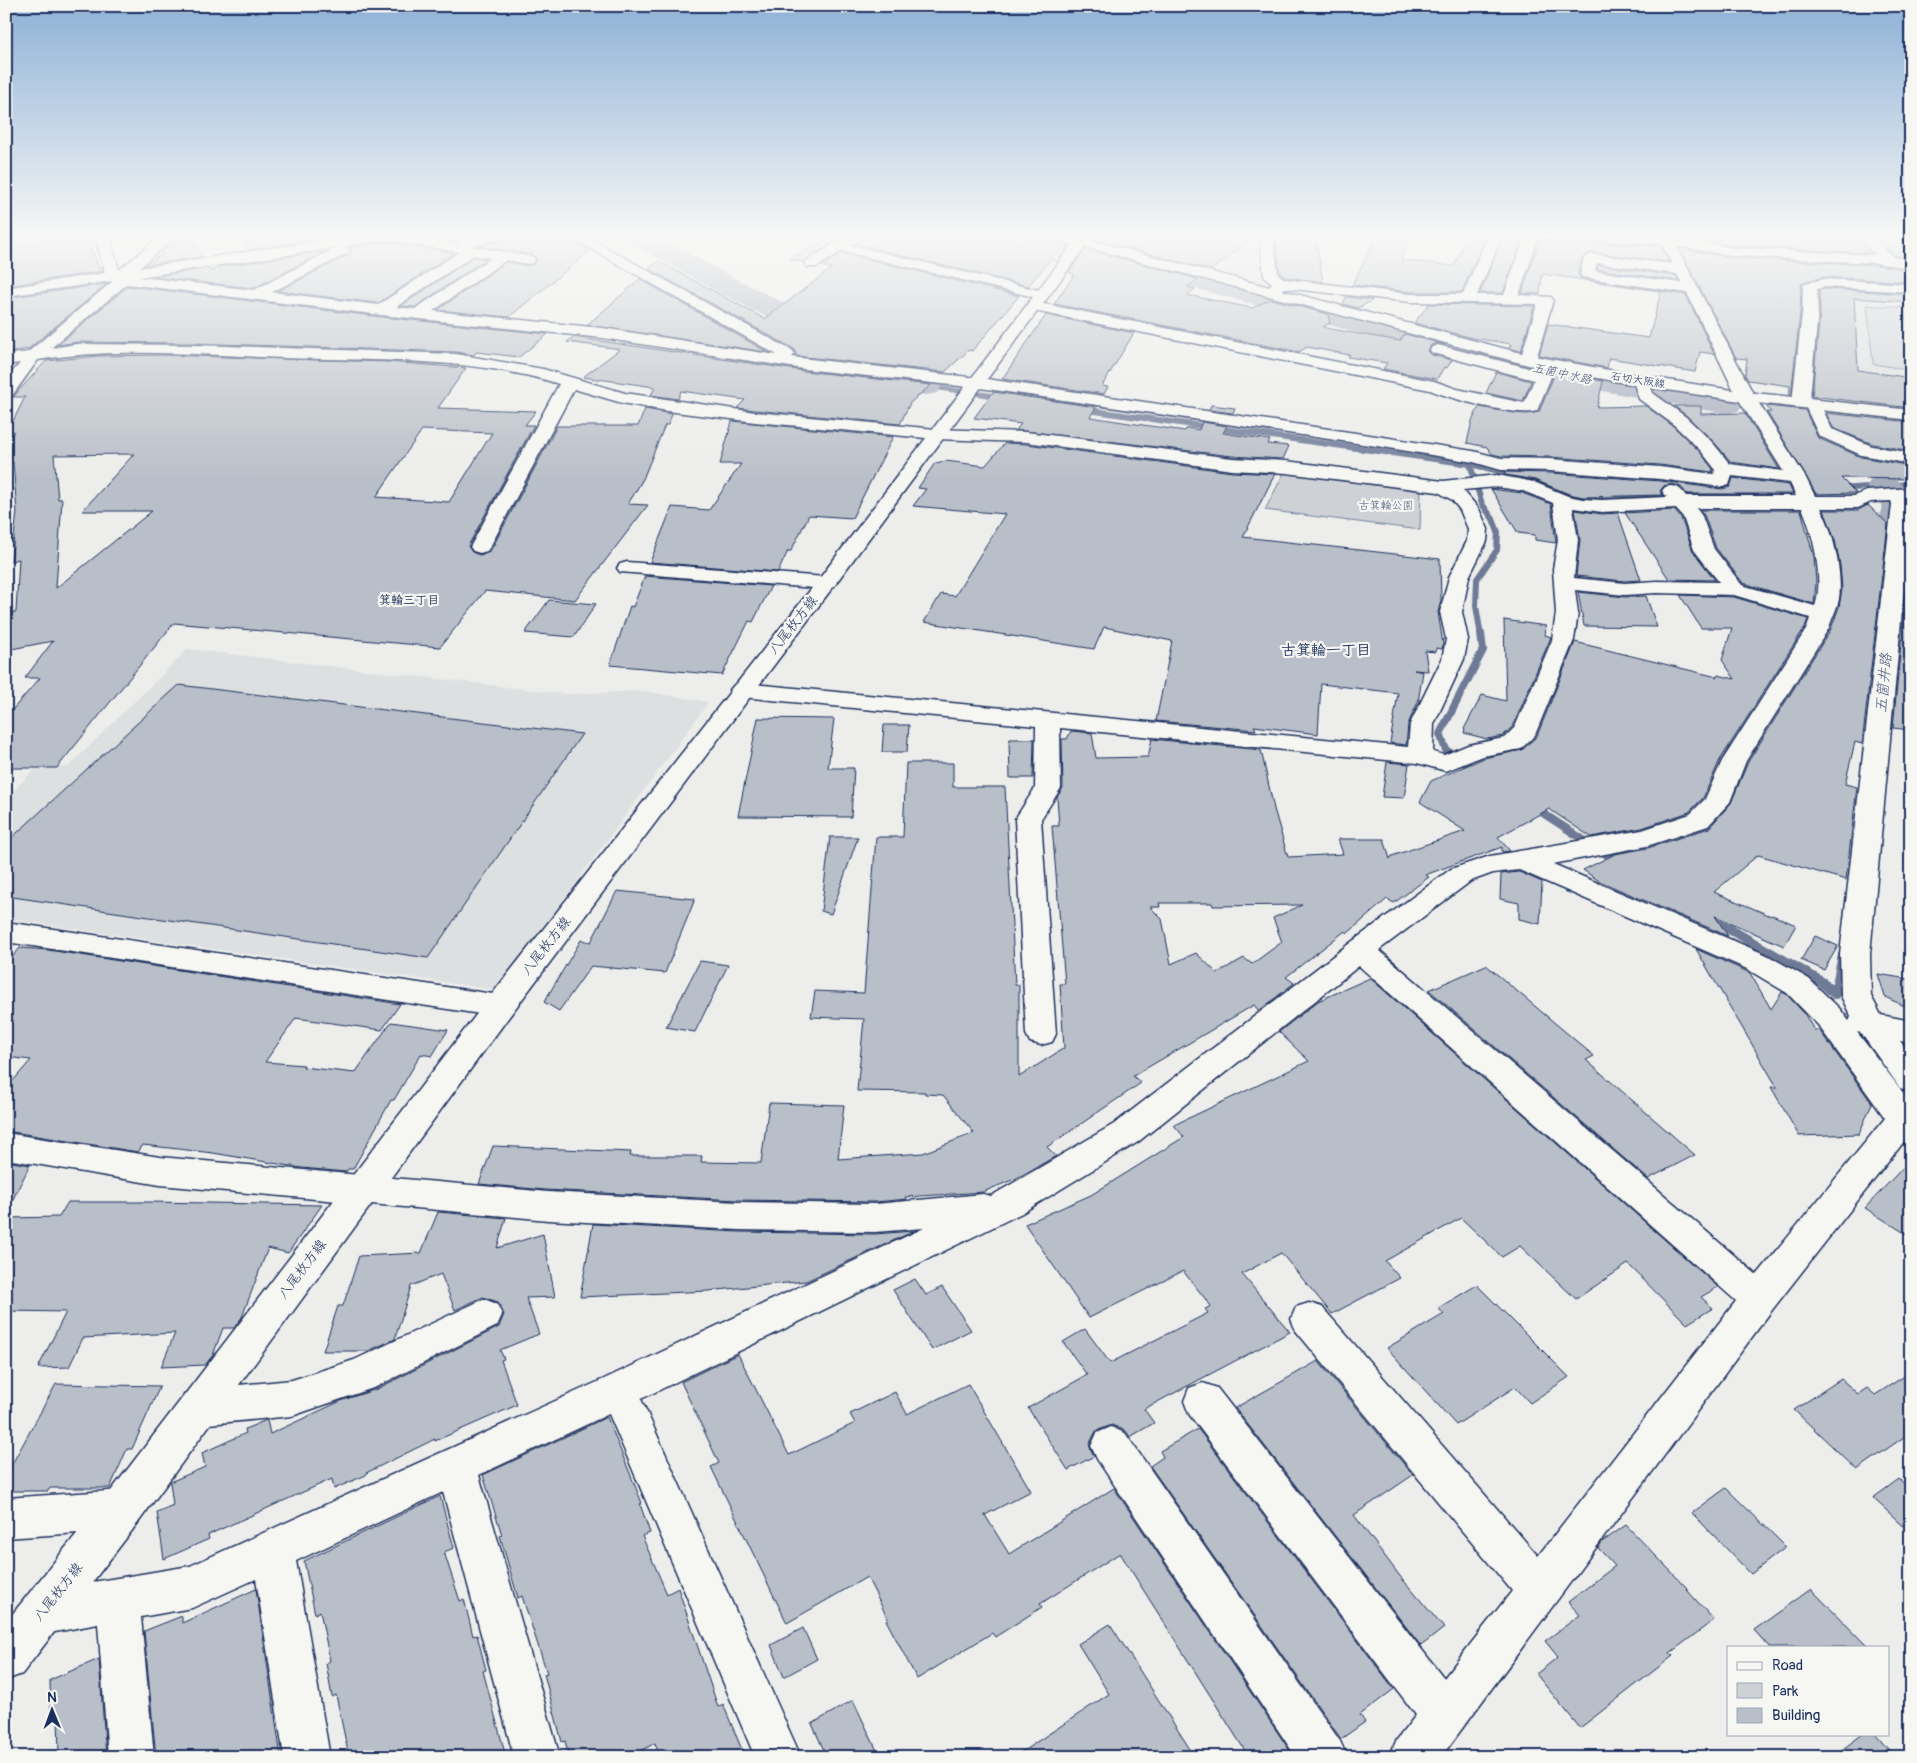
<svg xmlns="http://www.w3.org/2000/svg" width="1917" height="1763" viewBox="0 0 1917 1763" font-family="Pangolin,'Klee One',sans-serif">
<style>
.built{fill:#dde0e1}
.green{fill:#ced2d7;stroke:#74809a}
.lines{fill:none;stroke-linecap:round;stroke-linejoin:round}
.stream-far3{stroke:#6e7a96;stroke-width:5}
.stream-far2{stroke:#6e7a96;stroke-width:6}
.stream-far1{stroke:#6e7a96;stroke-width:8}
.stream{stroke:#6e7a96;stroke-width:10}
.river{fill:#a5acbc;fill-rule:evenodd}
.building{fill:#b9bfc8;stroke:#1b2f5e;fill-rule:evenodd}
.minor-casing{stroke:#1b2f5e;stroke-width:3}
.major-casing{stroke:#1b2f5e;stroke-width:3}
.minor{fill:#f6f6f2;fill-rule:evenodd}
.major{fill:#f6f6f2;fill-rule:evenodd}
.labels{text-anchor:middle;dominant-baseline:central;stroke-width:4.5;stroke-linejoin:round;paint-order:stroke}
.far-street-label{font-size:11px;fill:#1b2f5e;stroke:#f6f6f2}
.far-park-label{font-size:11px;fill:#48587c;stroke:#f6f6f2}
.far-water-label{font-size:12px;font-style:italic;fill:#44547a;stroke:#f6f6f2}
.far-neighbourhood-label{font-size:12px;font-weight:bold;fill:#1b2f5e;stroke:#f6f6f2}
.street-label{font-size:14px;fill:#1b2f5e;stroke:#f6f6f2}
.neighbourhood-label{font-size:15px;font-weight:bold;fill:#1b2f5e;stroke:#f6f6f2}
.water-label{font-size:15px;font-style:italic;fill:#44547a;stroke:#f6f6f2}
</style>
<rect width="100%" height="100%" fill="#edeeec"/>
<filter id="ink" filterUnits="userSpaceOnUse"><feTurbulence type="fractalNoise" baseFrequency=".02" numOctaves="2"/><feDisplacementMap in="SourceGraphic" scale="10" xChannelSelector="R" yChannelSelector="G"/><feConvolveMatrix kernelMatrix="1 2 1 2 8 2 1 2 1" color-interpolation-filters="sRGB"/></filter>
<g filter="url(#ink)">
<path class="built" d="M1254,236l8,46 10,3 -3,3 -163,-42 -5,-6z
M1852,288l59,4v115l-96,-22 14,-96z
M188,649l378,45 77,-3 66,11 -212,288 -491,-71v-120l31,-33 31,1z"/>
<path class="green" d="M6,234h41l1,8 -42,5z
M1867,305l44,3v62l-38,-6z
M1285,471l136,17 -1,42 -155,-20z"/>
<g class="lines">
<path class="stream-far3" d="M94,234l8,24
M819,370l71,11
M918,385l84,12
M1084,409l13,2"/>
<path class="stream-far2" d="M1088,410l382,54 50,12 50,20 27,4 169,-6
M1470,464l12,40 11,15 5,13 -1,18 -20,29 -1,27 5,30
M1839,489l72,-5"/>
<path class="stream-far1" d="M1476,771l-30,-21 -6,-16 43,-84 -2,-16
M1532,806l87,57
M1711,919l8,5"/>
<path class="stream" d="M1717,922l105,60 13,12
M1835,994l8,-39"/>
<path class="river" d="M621,234h32l87,47 197,98 5,7 -5,7 -11,2 -11,-2 -195,-100 -96,-54z
M1010,234h43l413,110 110,24 151,26 11,3 5,7 -5,7 -11,3 -151,-28 -114,-25 -449,-122z
M1884,475l12,4 15,16v65l-15,5 -13,-3c-11,-15 -5,-39 -1,-56l-16,-20 6,-7z"/>
</g>
<path class="building" d="M180,234h12l11,23 -58,8 5,-4 6,-1 -1,-3 7,-1 -1,-5 4,-3 10,-2 -3,-5z
M241,234h109l-102,16z
M416,234h58l-16,4 -2,4z
M514,234h49l27,17 -81,66 -71,-7 68,-48 22,4 7,-2 2,-5 -4,-4 -54,-9 32,-7z
M837,234h9l-42,28 -15,-3z
M863,234h179l3,5 25,6 -13,17 -5,-4 -24,28 -173,-42 8,-5z
M1096,234h161v2l-46,34 -118,-31z
M1275,234h40l8,48 -37,-5 -6,-4z
M1672,234l182,2 16,17 -137,-7z
M87,236l12,33 3,-1 1,3 -97,15v-40z
M1874,236l37,1v21l-17,-3z
M1376,238l33,3 -8,19 53,6 12,-28 18,2 -22,52h-51l-59,-7z
M1502,240l19,3 -18,50h-23z
M1544,240l54,5 -1,-2 64,3 8,16 -78,-10 -9,6 -4,17 4,4 5,1 99,15 28,59 -14,-2 -5,20 -86,-14 -2,10 -68,-13 9,-31 101,14 12,-47 -119,-17 -2,20 -18,-1 17,-52z
M386,242l68,11 -76,50 -100,-12 71,-36 3,-5 -3,-3z
M1679,248l54,10 142,7 36,5v12l-87,-5 -21,5 -2,4 -1,27 -9,82h-2l1,-9 -42,-6 -3,-5 2,-16 -11,-1z
M1086,249l112,30 -10,8 7,2 -8,6 65,13 19,-9 57,15 2,9 -7,4 8,2 69,12 5,-7 40,11 -7,-2 -7,2 -3,6 4,4 20,5 -5,8 -3,-1 -7,12 -54,-10 4,-6 -39,-6 2,-2 -43,-8 -8,5 -245,-48 20,-29 -5,-3z
M326,251l-72,37 -101,-11 56,-9 1,4 9,-5z
M842,253l177,43 -47,55 -3,-1 -24,22 -149,-16 -2,-7 -145,-80 9,-8 107,58 67,-51 -10,-2z
M474,257l12,2 -71,48 -14,-1z
M1598,265l78,11 3,5 -82,-12z
M640,279l127,73 -180,-27z
M107,284l-79,65 -22,4v-55z
M128,286l253,31 167,17 -29,23 -43,-5 -2,3 -18,-3 -262,-9 -117,-1 -19,3z
M1824,289l87,5v8l-57,-4 4,72 53,8v30l-99,-12 8,-83 -1,-23z
M1346,297l27,3 -15,8 -15,-4z
M1429,304l105,2 -13,45 -12,-3 2,-4 -38,-6 -59,-15z
M1046,315l88,18 -32,53 6,1 -4,7 -102,-15z
M573,337l230,34 128,14 -21,18 -10,21 -145,-14 -18,-2 8,-8 -64,-9 -3,8 -27,-4 4,-8 -72,-10 37,-28 -53,-7z
M161,355l227,7 78,6 -28,40 98,3 -11,14h9l-66,121 4,6 7,3 9,-2 4,-5 65,-122h81l7,-17 27,5 -4,11h-3l-22,54 -15,25 20,1 -73,95 -90,-9 -45,56 -266,-24 -117,145h-51v-51l34,-39h-15l28,-37 -47,9v-36l10,-2 3,-53 -8,2 6,-49 -4,-50 -7,1v-18l8,-14h-6l17,-34h-12l33,-36 53,-5zM422,430l70,3 -43,69 -73,-5zM134,454l-52,57h70l-96,77 6,-89h-4l-4,-44z
M1545,370l58,11 -6,26 49,-1 27,20 27,26 13,17 -1,3 -52,-7 -110,-8 -49,-1 -9,-2 -5,-7 -20,-4 5,-22 7,-14 35,6 13,1 12,-2 14,-34 -2,-6z
M1496,372l35,9 -8,20 -37,-8z
M993,392l103,15 -6,10 46,7 49,7 2,-3 12,2 3,-8 25,4 -4,7 47,7 -2,4 21,2 -6,13 -51,-3 -216,-26 5,-6 -47,-6z
M1211,405l24,3 -2,5 -24,-3z
M1674,406h27v8l44,-1 34,56 -48,-7 -17,-20 -27,-26z
M1766,406l39,4 13,28 43,19 50,9v13l-70,-1 15,15 -40,1 -49,-82h4z
M1826,413l85,9v29l-38,-7 -40,-16z
M732,421l161,16 -41,81 -43,-3 -18,36h-3l-10,21 -128,-10 22,-55 37,3 32,-46h-21z
M1005,443l21,1 206,28 43,2 -32,63 197,22 1,41 -3,12 5,32 -1,5 -6,-1v4l-11,-1 3,20 -14,-1 9,2 -5,30 -10,22 -2,21 -16,-2 8,-50 -77,-9 -3,50 -64,-8 2,4 -100,-9 16,-80 -68,-14 -10,22 -170,-27 17,-28 14,2 50,-82 -92,-8 13,-17 -8,-1 17,-25 11,-2 39,5z
M1504,472l46,1 110,8 62,8 8,-2 3,-9 56,7 4,9h-106l-6,-7 -9,-3 -8,2 -4,5 3,4 -80,2 -14,-3 -34,-14 -29,-5z
M1491,489l31,4 29,11 5,39 -21,-3v-5l-17,-2z
M1868,505l20,19 -26,220 -7,-2 -10,42 12,3 -11,93 -88,-25 -44,37 57,24 1,-1 24,10 -12,21 -69,-30 13,20 -129,-55 -16,-11 32,-16 33,-6 61,-20 22,-25 17,-41 83,-133 8,-22 3,-18 -2,-24 -5,-25 -11,-30h34z
M1575,510l27,4 16,-1 23,67 -16,1 -49,-5 4,-36z
M1674,510l7,8 12,33 22,29 -46,-1 -44,-66z
M1700,510h101l13,47 2,26 -2,21 -71,-21 -27,-35 -12,-33z
M1911,537v193l-18,-2z
M645,576l126,10 -18,36 -4,-1 -27,54 -112,-10 20,-59 3,1z
M1578,592l47,5 21,-1 11,31 -73,-1z
M1680,595l54,2 74,22 -3,8 -85,133 -17,38 -14,14 -47,16 -51,9 -42,-28 -51,28 12,14 -8,1v-5l-77,28 4,2 -35,26 -7,-4 -39,34 -3,-2 -59,46 8,6 -35,28 -5,-6 -121,71 8,7 -94,64 9,9 -39,22 -34,14 -78,5 2,2 -32,3 -137,-2 -192,-10 -67,-6 14,-38 138,6 -1,4h72l-1,6 60,1 8,-60 75,2 -6,54 85,-6 51,-20 -31,-38 -18,-1v-2l-68,-1 7,-72 -53,-2 4,-26 49,2 12,-156h27l3,-74h47v24h52l10,198h4v92l45,-29 -4,-64h5l-13,-158h7l-2,-29 6,-9 -1,-49h5l4,-8 21,2 4,25 52,-1 4,-18 109,11 13,59 14,48 55,-3 -5,-15h46l6,20 2,-3 73,-25 -45,-29 11,-21 53,-23 38,-8 15,-14 38,-94 142,35 1,-2 17,4 -13,-19 10,-32h-31zM1159,903h53l1,3 89,-1 -29,13 9,24 -30,22 -8,-6 -27,15 -21,-20 -25,11 -9,-45 -12,-12h10z
M549,600l47,4 -22,33 -49,-4z
M1504,620l42,6 -1,9 6,2 -38,89 -10,10 -16,3 -23,-6 1,-3 -1,-1 18,-34 24,6z
M179,685l403,49 -154,224 -422,-62v-53z
M758,718l76,1 -6,49h26l-3,49 -113,-1z
M884,725h25l-2,27h-25z
M1009,739h25l-1,39h-23z
M1387,762l22,2 -5,34 -22,-1z
M830,837h28l-27,77 -10,-3z
M1519,872l23,10 -2,42 -21,-5v-16l-19,-4 1,-25z
M617,891l78,8 -30,74 -74,-7 -32,45 -15,-9 37,-62 10,2z
M1815,936l23,10 -14,24 -23,-10z
M20,948l28,2 352,54 -18,26 -86,-12 -31,44 39,3 -1,2 52,6 36,-51 57,8 -16,26 -11,-2 -27,46h-3l-38,69h-5l-2,3 -44,-4 -89,-15 -70,-8 -5,7 -132,-21v-42l25,-29 -25,-3v-93z
M1696,949l54,24 21,36 11,-17 4,2 18,19 10,17h5l53,73 -13,31 -60,2 -28,-49h6z
M700,961l28,4 -33,67 -29,-5z
M1486,965l108,91 -8,4 109,95 -47,24 -219,-189z
M1878,974l30,5 3,9v21l-26,-12z
M1370,978l348,309 -17,10 12,11 -26,16 -59,-60 -52,35 -56,-53 -18,11 -41,-39 -76,43 15,17 -68,36 -51,-61 -39,21 48,58 -146,77 10,14 -24,14 -4,-6 -14,-6 -16,6 -7,14 5,11 -26,14 -40,-62 59,-33 -24,-33 22,-13 25,34 98,-50 -3,-4 6,-3 -28,-35 -94,47 -64,-94 66,-29 93,-58 -10,-12 135,-64 -30,-29 39,-31z
M1911,1159v78l-46,-29z
M6,1161l24,4 -24,48z
M68,1202h82l172,3 -34,48 -20,-5 -26,69 -8,11h-11l-10,27 -8,10 -44,2 14,-34 -92,5 -14,29 -31,1 28,-56 -60,-1v-93l53,-1z
M438,1212l68,6 -9,30 46,-14 12,63 -29,1 13,36 -39,16 4,9 -3,1 16,45 -82,36v-2l-69,34v2l-32,14 -2,-10 -124,56 1,4 -45,20 -7,-47 16,-7 -3,-23 35,-15 -3,-14 44,-20 -1,-4 19,-8 3,-1 3,14 73,-34 34,-11 122,-62 5,-13 -6,-12 -15,-5 -28,13 -14,-36 -30,12 -16,53 -27,12h-45l15,-45h5l16,-50 62,-3z
M593,1224l145,8 137,2 39,-3 -108,50 -98,10 -128,6z
M915,1279l11,16 16,-8 29,43 -39,20 -39,-60z
M1477,1285l92,92 -39,26 -15,-16 -59,38 -69,-77 57,-34 -6,-6z
M738,1354l51,101 66,-32 -5,-9 45,-22 12,22 61,-30 63,107 -46,24 24,39 105,-66 180,269h-45l-129,-204 -80,51 2,3 -47,30 -3,-4 -75,46 -31,-59 2,-1 -21,-42 -80,46 -76,-156 8,-4 -38,-81z
M1318,1361l95,114 -59,40 45,60 45,53 -23,18 -186,-238z
M1911,1372v60l-54,38 -63,-60 47,-31 17,15 9,-6 8,7z
M56,1384l104,2 -28,63h-5l-17,39h-60l-2,3h-42v-16z
M607,1417l35,86 -2,1 10,29 -8,3 25,58 11,-6 40,119 5,-3 22,53h-85l-5,-14 -25,14h-61l-4,-16 -3,1 -18,-68 3,-1 -25,-77 -4,2 -18,-62 2,-1 -19,-60z
M1198,1429l196,260 -34,26 5,7 -24,17 -191,-273 13,-9 -3,-6z
M1899,1479l12,11v43l-38,-35z
M1726,1488l60,59 -35,27 -59,-61z
M440,1496l14,52 -10,4 16,49 4,-2 9,37 4,-1 9,35 -3,1 23,86h-157l-13,-62 -4,2 -6,-34 4,-2 -10,-50 -5,3 -11,-53z
M1626,1525l61,63 -1,1 28,31 -44,33 3,3 -93,72 -44,-54 22,-17 -13,-16 35,-26 -12,-13 47,-36 -17,-18 4,-6z
M256,1589l25,168h-125l-12,-126 38,-15v7z
M1811,1589l57,58h-99l-15,-17z
M1110,1624l85,133h-181l95,-63 -31,-50z
M803,1628l14,31 -33,18 -13,-32z
M99,1659l7,98h-47l-1,-43 -7,3 -1,-37z
M853,1700l27,57h-53l-15,-33z
M1863,1734h12l20,23h-63z"/>
<g class="lines">
<g class="minor-casing">
<path id="minor" d="M95,234h14l10,36 44,-36h15l-39,34 227,-34h37l54,10 1,-4 26,-6h28l-1,3 -42,9 64,11 2,3 -2,3 -5,1 -22,-4 -73,51 169,17 175,27 -212,-121h17l211,117 2,3 -3,3 195,22 396,58 90,14 28,7 49,1 110,8 54,7 1,-5 -14,-18 -27,-26 -35,-26 -6,-18 2,-4h12l6,16 33,24 27,26 17,21 53,7 -46,-74 -50,-104 -100,-15 -5,-1 -2,-3 4,-16 7,-4 81,10 -10,-20 -124,-6 -19,57 32,2 2,3 -17,60 -2,3h-12l-2,-3 17,-56 -126,-2 -127,-14 -9,8h-10l-2,-3 9,-10 -8,-7 -5,-42h14l5,40 7,5 126,15h52l26,-60h14l-26,61h27l21,-59 -1,-2h146l1,3 62,11 142,7 -20,-21h14l24,23 18,3v8l-36,-5 -142,-7 -57,-10 79,151 51,81 9,18h39l13,-5 44,-3v26l-41,440 1,42 10,19 30,6v22l-11,-2 11,14v36l-11,-3 -39,-55 -4,-1 54,71v38l-5,-2 -134,171 -331,447h-52l7,-16 20,-26 -227,-301 -5,-13 5,-13 14,-5 14,5 227,290 68,-87 -216,-260 -5,-12 5,-12 13,-4 13,4 216,249 198,-255 -377,-335 -221,176 -116,71 -381,186 160,358h-46l-146,-343 -130,61 81,282h-46l-71,-265 -147,69 34,196h-46l-28,-178 -64,29 -51,9 13,140h-46l-10,-133 -54,10 -15,-7 -7,-15 7,-15 15,-7 146,-24 414,-187 320,-151 -49,4 -137,-2 -190,-10 -388,-35 -154,-26v-26l154,24 388,35 190,10 137,2 108,-10 8,2 123,-72 236,-181 101,-74 39,-13 152,-26 48,-16 15,-15 17,-38 85,-133 3,-10 -76,-23 -78,-2 -31,2 -50,-5 3,23 -4,27 -39,95 -14,14 -38,7 -37,15 -29,-8 -357,-35 1,60 -20,31 15,215 -4,8 -11,3 -11,-3 -4,-8 -11,-215 20,-31 1,-62 -294,-29 -8,-2 -4,-5 4,-5 8,-2 666,64 2,-23 32,-65 4,-20 -6,-27 9,-35 18,-36 1,-12 -8,-19 -8,-10 -14,-8 -152,-19 -54,-3 -206,-28 -90,-3 -181,-17 -88,-11 -45,-8 -48,-14 -84,158 -3,4 -7,2 -7,-2 -3,-4 89,-163c-88,-27 -183,-23 -274,-26 -82,-3 -166,-11 -247,2l-26,36 -6,1v-17l14,-17 -14,2v-10l22,-3 85,-71 -107,15v-8l99,-15zM386,240l73,12 -81,53 -106,-13 76,-39 2,-3 -6,-4zM338,247l-84,43 -115,-13 201,-30zM474,255l17,3 -76,51 -19,-2zM1597,263l80,11 5,9 -87,-12zM127,284l254,31 221,23 201,31 184,20 396,58 90,15 28,8 49,1 110,8 62,8 7,-2 3,-9 58,7 6,13h-110c-6,-8 -10,-12 -21,-9l-3,4 5,6 -65,3 -19,-1 -15,-3 -34,-14 -37,-7 -54,6 -157,-20 -54,-3 -206,-26 -90,-3 -181,-17 -130,-19 -82,-24 -87,-15 -262,-9 -117,-1 -26,4zM1497,487l26,4 30,12 5,37 -5,29 3,44 -4,27 -37,87 -11,11 -36,7 -24,10 -11,-3 1,-28 30,-65 4,-20 -6,-27 7,-35 18,-36 1,-12 -9,-20 -16,-19zM1891,501l1,3 -52,450 1,42 10,21 -2,4 -9,-12 -31,-30 -42,-24 -214,-91 94,-18 61,-20 22,-24 16,-41 83,-133c3,-10 8,-19 10,-29 4,-26 -6,-68 -18,-91h37l13,-6zM1573,508l29,4 73,-4 8,9 11,33 25,32 -63,-1 -31,2 -51,-5 4,-38zM1696,508h106c11,24 22,72 13,98l-73,-21 -28,-36 -12,-33zM1519,870l228,99 40,24 31,32 67,93 -128,157 -378,-325 92,-69 22,-8z
M850,234h10l2,3 -11,8 196,47 2,3 -2,3 -5,1 -200,-48 -25,16h-10l-2,-3 2,-3z
M1824,279l87,5v8l-87,-5 -7,2 1,24 -8,85 8,1 14,30 40,17 39,7v11l-50,-9 -42,-19 -14,-30h-10l-3,-4 10,-89 1,-27 2,-3z
M1034,302l400,79 23,8 67,14 10,-23 -102,-27 -2,-3 2,-3 6,-2 111,28 2,4 -14,34c-23,6 -84,-12 -107,-21l-401,-80 -3,-3 3,-3z
M627,562l199,15 7,2 4,4 -4,4 -7,2 -206,-17 -3,-4 3,-4z
M6,922l494,73 11,3 4,8 -4,8 -11,3 -494,-75z
M484,1299l13,5 5,11 -5,11 -121,61 -84,29 -94,9 -14,-5 -5,-13 5,-13 14,-5 94,-9 62,-20z
M1111,1427l14,6 215,308 7,16h-51l-199,-298 -6,-13 6,-13z
M122,1490l15,6 6,14 -6,14 -15,6 -116,8v-40z"/>
</g>
<g class="major-casing">
<path id="major" d="M1044,234h24l10,3 3,-3h13l-4,6 439,115 112,21 105,16 165,18v10l-165,-18 -105,-16 -113,-21 -443,-118 -252,340 -322,427 -374,510 -115,150 -16,6v-58l101,-126 382,-498 330,-419 254,-335 -28,-7z"/>
</g>
<use href="#minor" class="minor"/>
<use href="#major" class="major"/>
</g>
</g>
<linearGradient id="sky" x2="0" y2="1"><stop stop-color="#8db1d6"/><stop offset="0.49" stop-color="#f7f7f6"/><stop offset="1" stop-color="#f7f7f6" stop-opacity="0"/></linearGradient>
<rect width="1917" height="481" fill="url(#sky)"/>
<g class="labels">
<g class="far-street-label">
<text transform="translate(1638 380) rotate(9)">石切大阪線</text>
</g>
<g class="far-park-label">
<text x="1386" y="505">古箕輪公園</text>
</g>
<g class="far-water-label">
<text transform="translate(1562 374) rotate(12)">五箇中水路</text>
</g>
<g class="far-neighbourhood-label">
<text x="409" y="600">箕輪三丁目</text>
</g>
<g class="street-label">
<text transform="translate(793 625) rotate(-52)">八尾枚方線</text>
<text transform="translate(546 946) rotate(-52)">八尾枚方線</text>
<text transform="translate(302 1269) rotate(-53)">八尾枚方線</text>
<text transform="translate(58 1592) rotate(-52)">八尾枚方線</text>
</g>
<g class="neighbourhood-label">
<text x="1326" y="650">古箕輪一丁目</text>
</g>
<g class="water-label">
<text transform="translate(1884 683) rotate(-85)">五箇井路</text>
</g>
</g>
<rect width="1917" height="1763" fill="none" stroke="#f6f6f2" stroke-width="25"/>
<rect x="12" y="12" width="1892" height="1738" fill="none" stroke="#1b2f5e" stroke-width="2" filter="url(#ink)"/>
<rect x="1727" y="1646" width="162" height="90" fill="#f6f6f2" stroke="#9ea6b7"/>
<rect x="1737" y="1662" width="25" height="8" fill="#f6f6f2" stroke="#9ea6b7"/>
<text x="1772" y="1670" font-size="15" fill="#1b2f5e">Road</text>
<rect x="1737" y="1683" width="25" height="15" fill="#ced2d7" stroke="#9ea6b7"/>
<text x="1772" y="1696" font-size="15" fill="#1b2f5e">Park</text>
<rect x="1737" y="1708" width="25" height="15" fill="#b9bfc8" stroke="#9ea6b7"/>
<text x="1772" y="1720" font-size="15" fill="#1b2f5e">Building</text>
<g transform="translate(52 1710) rotate(359)" stroke="#f6f6f2" stroke-width="4" paint-order="stroke">
<path d="M0-4L9 19L0 12L-9 19Z" fill="#1b2f5e"/>
<text y="-8" font-size="14" font-weight="bold" text-anchor="middle" fill="#1b2f5e">N</text>
</g>
</svg>
